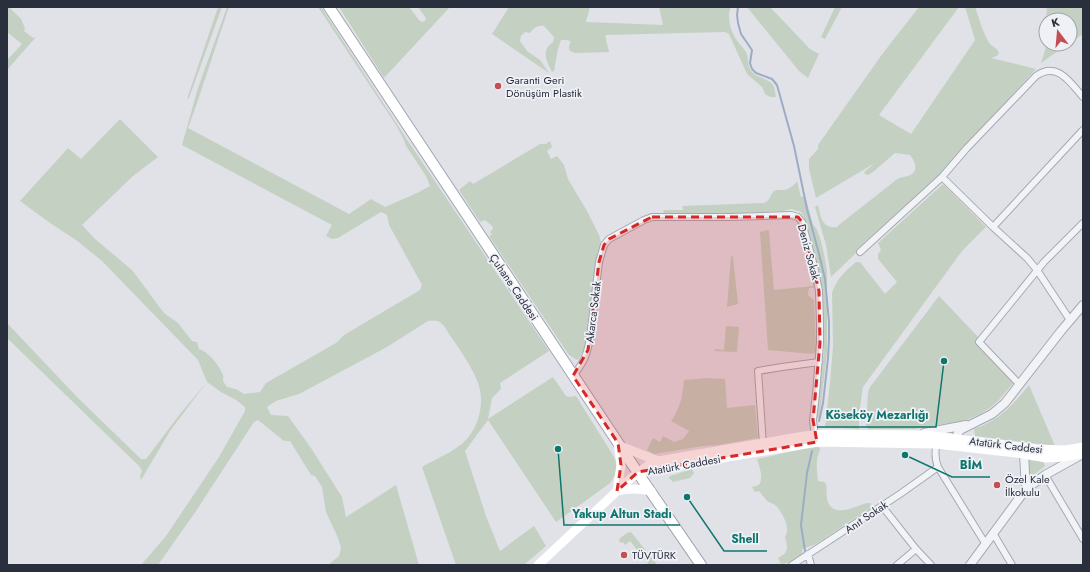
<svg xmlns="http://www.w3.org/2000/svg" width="1090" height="572" viewBox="0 0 1090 572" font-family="Jost,sans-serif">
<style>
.green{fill:#c4d1c2}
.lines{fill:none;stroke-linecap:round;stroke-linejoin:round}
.stream{stroke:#9dacc5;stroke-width:2}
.minor-casing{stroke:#a6a9b2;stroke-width:8}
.tertiary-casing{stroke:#a6a9b2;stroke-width:10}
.primary-casing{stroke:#a0a5b3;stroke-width:12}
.minor{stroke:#f2f3f6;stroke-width:6}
.tertiary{stroke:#f2f3f6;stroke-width:8}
.secondary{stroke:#fff;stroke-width:9}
.primary{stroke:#fff;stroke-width:10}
.marked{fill:#d62828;fill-opacity:0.2;stroke:#d62828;stroke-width:3;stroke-dasharray:8 5;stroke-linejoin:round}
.poi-dot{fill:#c44e52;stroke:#eff1f6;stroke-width:1.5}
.labels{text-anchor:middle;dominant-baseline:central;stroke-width:3.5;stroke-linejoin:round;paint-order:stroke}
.poi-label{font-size:11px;fill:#2a2f3e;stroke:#eff1f6;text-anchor:start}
.street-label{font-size:11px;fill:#2a2f3e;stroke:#eff1f6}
.leader{fill:none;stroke:#0f766e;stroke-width:1.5}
.callout-dot{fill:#0f766e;stroke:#eff1f6;stroke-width:1.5}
.callout-label{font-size:12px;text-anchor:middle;font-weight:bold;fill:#0f766e;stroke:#eff1f6;stroke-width:3.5;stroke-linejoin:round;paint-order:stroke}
</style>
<rect width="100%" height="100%" fill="#e0e2e8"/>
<path class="green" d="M7,7h2l12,12 4,9 -1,3 9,7 3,-1 -29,33v-10l15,-16 -15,-12z
M218,7h4l-33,91 -2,1z
M227,7h2l-34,102 -7,19 161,86 22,-15 14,8 32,-14 13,-7 -4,-10 -20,-30 -2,-6 -8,-15 -78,-118h3l87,134 141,210 -49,32 1,6 -9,9 -4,21 65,-42 13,19 4,1 6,-1 38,61c5,10 2,19 -5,27l-53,38 -68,-102 -23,31 21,65 14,35 34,-25 12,20 -22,19h-68l-34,-98c15,-9 39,-18 48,-32 9,-12 13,-30 10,-45 -3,-16 -21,-42 -31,-56 -2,-3 -4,-8 -7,-10 -3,-4 -9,-4 -14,-3l-41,26 -88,47 -23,7 -9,6 4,8 17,1 23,32 31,49 4,20 50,-32 23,80h-91l11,-9 2,-8 -3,-10 -12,-26 -4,-25 -7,-11 -4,-1 -21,-34h-6l-26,-21 -4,2 -58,89 -38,54h-17l25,-29 53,-79 26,-46v-4l-9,-7 -15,-8 -14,-10 -37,49 -29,49 -1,-4 2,-5 -3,-5 -132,-128v-15l72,76 62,60h5l34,-45 27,-32 -9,-22 -96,-99 -26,-21 -26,-17 -30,-22 48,-53 13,11 39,-40 38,38 -25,19 -51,49 13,14 37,31 32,43 14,10 14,18 5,1 2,7c10,3 20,16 24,26 1,2 0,4 0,6 1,2 3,4 4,6l9,2 8,5 16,-2 6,-9 70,-40 8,-8 76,-45 2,-5 -33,-60 -2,-10 -6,-3 -43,26 -6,1 -6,-3 6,-11 -150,-80 16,-57z
M339,7h70l10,13 3,2 3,-1 1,-3 -8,-11h32l-66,71z
M509,7h81l-4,15 77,3 -4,-18h72c-5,10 0,24 5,32 3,5 7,8 10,13 3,6 1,14 6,20 5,6 16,6 21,13 2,3 2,8 3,12h-6l-5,-3 -3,-7 -15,-13 -18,-40 -4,-2 -120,3 4,17 -34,1 -5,-2c-2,-4 -1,-6 1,-9l-3,-2h-7l-3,9 -4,22 -2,1c-6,-12 -11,-21 1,-30l1,-5 -10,-11c-7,-1 -10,2 -14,7l-5,-1 -4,4 -1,5 7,10 13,9 9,13 -57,-39z
M747,7h23l40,42 9,5 -11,24 -9,-7z
M835,7h7l-17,32 -4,-2z
M919,7h40l-80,108 32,19 64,-94 -10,-33h10c4,11 8,27 15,37 3,3 7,4 9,9l-2,3 -6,2 45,11 -96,105 -82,74 -3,6 -24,23 -5,-32 -11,-38 3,-2c3,12 4,24 19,22l3,-3 51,-40c2,-2 5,-4 8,-6 3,-1 6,-1 9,-2 11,-4 8,-13 2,-21l-15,-2 -22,19 -5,3 -3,-1 -1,-2 11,-9 -59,35 -7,-29v-10l9,-10v-4l65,-92z
M1047,7h36v27l-13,9v-23h-24z
M1047,44h21l-27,19z
M550,141l2,6 -5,4 4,8 6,-3 7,9 4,14 19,32 12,24 2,7 -4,14 -10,86 -7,15 -3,3 -8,-5 -80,-119 3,-1 -2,-3 3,-3 -1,-3 -7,-6 -5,2 -21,-32 11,-9 3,3 67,-40h6z
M797,181l4,16 4,-1 8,28 4,6 4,11 3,13 3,17v81l-7,61 -1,5h-2v-4l7,-64 -3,-65 -1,-8 -16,-60 -3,-5 -10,-3 -7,2 -45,2 -10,3 -62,-2h-3l-1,-4h20l-1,-4 82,-3c6,-2 6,-8 10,-12 3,-2 7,-1 10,-1 5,-1 11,-5 13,-9z
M943,184l43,43 -24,24 -99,136 -4,28v14l-34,-2 5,-44 3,-37 -1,-53c4,-13 13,-22 24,-31h4l25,32 12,-12 -19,-23v-5l3,-4 -3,-7z
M798,221h1l17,59 -1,6 -1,2h-5l-1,7 6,5 2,47v5l-3,2 -45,-4 -8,-118 7,-2 2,1 5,59 39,-4 1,-5z
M731,256l2,1 5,47 -11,3z
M939,296l42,44 35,40 -18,21 -8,7 -10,6 -13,6 -52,9h-47l-2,-2v-3l2,-32 2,-5z
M726,326l13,1 -2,25 -22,-1v-2l9,1z
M706,378l19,1 2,29 28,-3 3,33 -40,7 -15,1 -49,8 -7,-4 6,-12 7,4 3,-6 11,6 9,-3 6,-8 -18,-10c10,-14 11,-24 13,-41z
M1029,385l26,61 -80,-10 -1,-7c24,-8 40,-25 55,-44z
M818,447l2,1v2c-5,10 -3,20 -2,31l6,1 2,2c1,5 0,13 2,18 7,17 29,3 40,1h3l-1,5 -54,36 -14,5 1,7 -16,7 -6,1 -3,-6c11,-6 10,-9 7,-21 6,-9 -2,-22 -7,-29 -3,-4 -7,-5 -11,-7 -3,-3 -5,-7 -8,-10l-4,1 -3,-5 7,-2c5,-8 0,-19 -2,-26l46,-10z
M1029,460l14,1 2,5 -10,8h-4l-2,-3z
M692,469l2,4 -4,5 -17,4 -4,-4v-1l1,-1z
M631,532l25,31v2h-10l2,-2 -18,-22 -5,4 -2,-3 -2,1 -2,-2 1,-3 7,-5z"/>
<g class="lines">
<path class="stream" d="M738,7l-1,8 1,8 3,11 11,16 -2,13 2,6 4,4 16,6 5,6 17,61 13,63 12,45 6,25 4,43v18l-1,18 -5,45 -4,18
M805,551l-4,-26 6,-52 5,-22"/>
<g class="minor-casing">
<path id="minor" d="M993,227l90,-97
M860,252l82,-75
M1070,320l-33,-50 -10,-12 -34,-31 -51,-50 24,-28 70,-73c21,-15 34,6 47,21
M573,376c11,-14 14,-21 17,-38l9,-76 5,-17 5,-6 35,-19 8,-3h78l61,-2 7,2 4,5 12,44 5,25 1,33v19l-4,51 -3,26 2,17
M1020,385l-41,-43 65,-80 39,-39
M937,441c-2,9 -3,17 1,26l47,76
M763,445l-5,-74 24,-4 37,-5
M1045,475l38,64
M882,506l34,43 15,16
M993,533l19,32
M808,554l3,11
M792,565l108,-71 38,-27
M897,565l19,-16"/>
</g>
<g class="tertiary-casing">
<path id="tertiary" d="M924,433l42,-8
M956,444l1,-9 3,-5 32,-16 13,-11 56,-72 22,-26
M1024,454l2,35
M970,565l56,-76 19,-14 36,-20"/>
</g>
<g class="primary-casing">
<path id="primary" d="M329,7l315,475 57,83"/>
</g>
<use href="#minor" class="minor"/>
<use href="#tertiary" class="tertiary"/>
<path class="secondary" d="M618,443l3,22 -4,26c12,-3 21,-3 34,0
M620,446l38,15
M640,472l177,-30 119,2 88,10 22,4 17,-1 20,-4
M538,565l93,-87 19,-14 8,-3 146,-25 20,-2 102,1 110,14 30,1 17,-3"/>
<use href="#primary" class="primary"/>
</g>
<path class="marked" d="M652,217h146l4,5 17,69 1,52 -7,77 4,22 -179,30 -21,19 4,-26 -3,-22 -45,-67 15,-26 11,-88 5,-17 5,-6z"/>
<g class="poi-dot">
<circle cx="498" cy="86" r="4"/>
<circle cx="997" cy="485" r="4"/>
<circle cx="624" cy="555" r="4"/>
</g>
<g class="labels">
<g class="poi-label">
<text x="506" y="80">Garanti Geri<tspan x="506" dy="13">Dönüşüm Plastik</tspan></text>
<text x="1005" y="479">Özel Kale<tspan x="1005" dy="13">İlkokulu</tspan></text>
<text x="632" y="555">TÜVTÜRK</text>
</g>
<g class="street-label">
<text transform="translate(809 252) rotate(75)">Deniz Sokak</text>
<text transform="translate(514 287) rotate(56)">Çuhane Caddesi</text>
<text transform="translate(593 312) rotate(-83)">Akarca Sokak</text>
<text transform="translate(1006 445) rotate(7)">Atatürk Caddesi</text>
<text transform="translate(684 465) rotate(-10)">Atatürk Caddesi</text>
<text transform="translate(866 517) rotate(-34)">Anıt Sokak</text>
</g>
</g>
<path class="leader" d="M944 361L936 427H817M905 455L952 477H990M558 449L564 525H680M687 497L724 551H767"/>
<g class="callout-dot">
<circle cx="944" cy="361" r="4"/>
<circle cx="905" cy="455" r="4"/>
<circle cx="558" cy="449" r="4"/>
<circle cx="687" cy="497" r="4"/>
</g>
<g class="callout-label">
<text x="877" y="419">Köseköy Mezarlığı</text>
<text x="971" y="469">BİM</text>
<text x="622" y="518">Yakup Altun Stadı</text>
<text x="745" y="543">Shell</text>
</g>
<rect width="1090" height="572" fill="none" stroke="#2a2f3e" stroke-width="16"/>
<g transform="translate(1058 32) rotate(344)"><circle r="19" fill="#eff1f6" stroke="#a0a3ac"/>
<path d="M0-3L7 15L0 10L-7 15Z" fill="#c44e52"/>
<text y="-6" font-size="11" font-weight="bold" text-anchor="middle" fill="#2a2f3e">K</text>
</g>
</svg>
